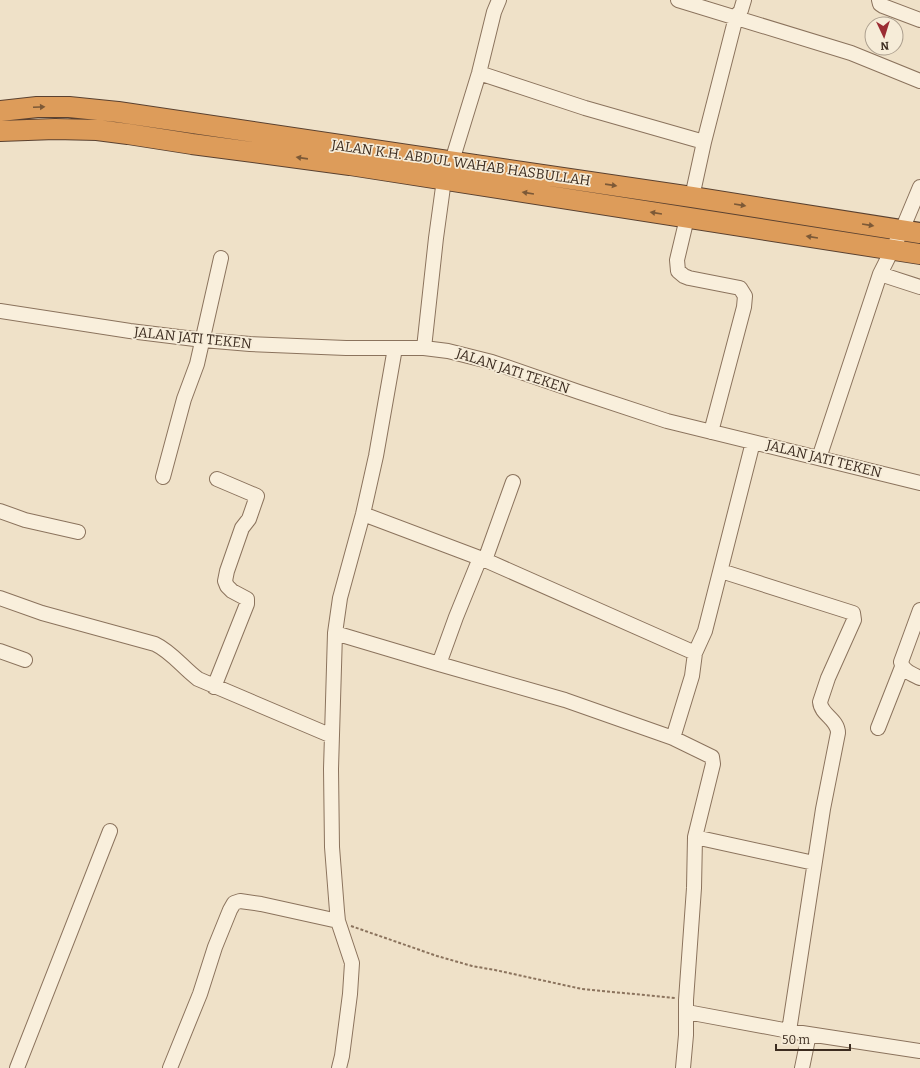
<svg xmlns="http://www.w3.org/2000/svg" width="920" height="1068" viewBox="0 0 920 1068" font-family="Bitter,serif">
<style>
.lines{fill:none;stroke-linecap:round;stroke-linejoin:round}
.minor-casing{stroke:#8b735d;stroke-width:16}
.highway-casing{stroke:#5a4130;stroke-width:22}
.path{stroke:#8b735d;stroke-width:2;stroke-dasharray:3 2;stroke-linecap:butt}
.minor{stroke:#f9efdc;stroke-width:14}
.highway{stroke:#dd9c5a;stroke-width:20}
.oneway{fill:#7c5937}
.labels{text-anchor:middle;dominant-baseline:central;stroke-width:3.5;stroke-linejoin:round;paint-order:stroke}
.street-label{font-size:14px;fill:#3c2c20;stroke:#f6ecd8}
</style>
<rect width="100%" height="100%" fill="#efe1c8"/>
<g class="lines">
<g class="minor-casing">
<path id="minor" d="M678,0l173,53 69,28
M879,0l1,4 3,2 37,14
M479,73l106,35 119,34
M452,161l27,-88 15,-61 5,-12
M692,197l12,-55 32,-125 5,-7 3,-10
M687,218l-10,42 1,11 6,5 5,2 51,10 5,8 -1,11 -33,125
M880,274l40,13
M0,311l130,20 73,9 47,4 96,4h78l24,3 44,11 87,30 88,29 253,62
M424,348l12,-110 7,-51 3,-7
M819,458l61,-184 22,-44 18,-43
M163,477l21,-78 13,-35 24,-106
M0,511l25,9 53,12
M363,514l122,46 210,93 10,-22 48,-189
M485,560l28,-78
M721,571l132,42 1,7 -26,58 -8,24c1,13 18,17 18,31l-15,76 -34,222
M0,598l42,15 113,31c17,8 28,24 43,35l134,57
M920,610l-19,52c2,9 11,12 19,16
M335,633l104,31 126,36 108,38 39,19 1,7 -18,73 -1,51 -8,112v35l-3,33
M0,651l25,9
M439,664l17,-47 24,-59
M214,687l33,-83v-5l-15,-8 -5,-5 -2,-5 2,-10 15,-43 7,-9 8,-23 -40,-17
M878,728l24,-61
M673,738l19,-62 3,-23
M695,837l119,26
M687,1012l102,19 131,20
M17,1068l93,-237
M170,1068l30,-74 15,-47 15,-37 4,-7 6,-2 21,3 77,17
M339,1068l3,-12 8,-62 2,-31 -14,-42 -1,-10 -5,-64 -1,-78 4,-136 5,-35 23,-84 13,-58 19,-108
M802,1068l7,-34"/>
</g>
<g class="highway-casing">
<path id="highway" d="M0,111l37,-4h32l49,5 574,85 228,36
M0,131l55,-2 42,1 31,4 64,10 158,21 570,89"/>
</g>
<path class="path" d="M351,926l86,30 35,10 23,4 87,19 93,9"/>
<use href="#minor" class="minor"/>
<use href="#highway" class="highway"/>
</g>
<defs><path id="oneway-solid" d="M-6-.8H1V-3.2L6.5 0L1 3.2V.8H-6Z"/></defs>
<g class="oneway">
<use href="#oneway-solid" transform="translate(39 107) rotate(-3)"/>
<use href="#oneway-solid" transform="translate(302 158) rotate(-172)"/>
<use href="#oneway-solid" transform="translate(611 185) rotate(8)"/>
<use href="#oneway-solid" transform="translate(528 193) rotate(-171)"/>
<use href="#oneway-solid" transform="translate(740 205) rotate(9)"/>
<use href="#oneway-solid" transform="translate(656 213) rotate(-171)"/>
<use href="#oneway-solid" transform="translate(868 225) rotate(9)"/>
<use href="#oneway-solid" transform="translate(812 237) rotate(-171)"/>
</g>
<g class="labels">
<g class="street-label">
<text transform="translate(461 163) rotate(8)">JALAN K.H. ABDUL WAHAB HASBULLAH</text>
<text transform="translate(193 338) rotate(6)">JALAN JATI TEKEN</text>
<text transform="translate(513 371) rotate(18)">JALAN JATI TEKEN</text>
<text transform="translate(824 459) rotate(14)">JALAN JATI TEKEN</text>
</g>
</g>
<g transform="translate(884 36) rotate(176)"><circle r="19" fill="#f6ecd8" stroke="#ac9f8e"/>
<path d="M0-3L7 15L0 10L-7 15Z" fill="#9b2c33"/>
<text y="-6" font-size="11" font-weight="bold" text-anchor="middle" fill="#3c2c20">N</text>
</g>
<path d="M776 1044v6h74v-6" fill="none" stroke="#3c2c20" stroke-width="2"/>
<text x="782" y="1044" font-size="12" fill="#3c2c20" stroke="#f6ecd8" stroke-width="3" paint-order="stroke">50 m</text>
</svg>
